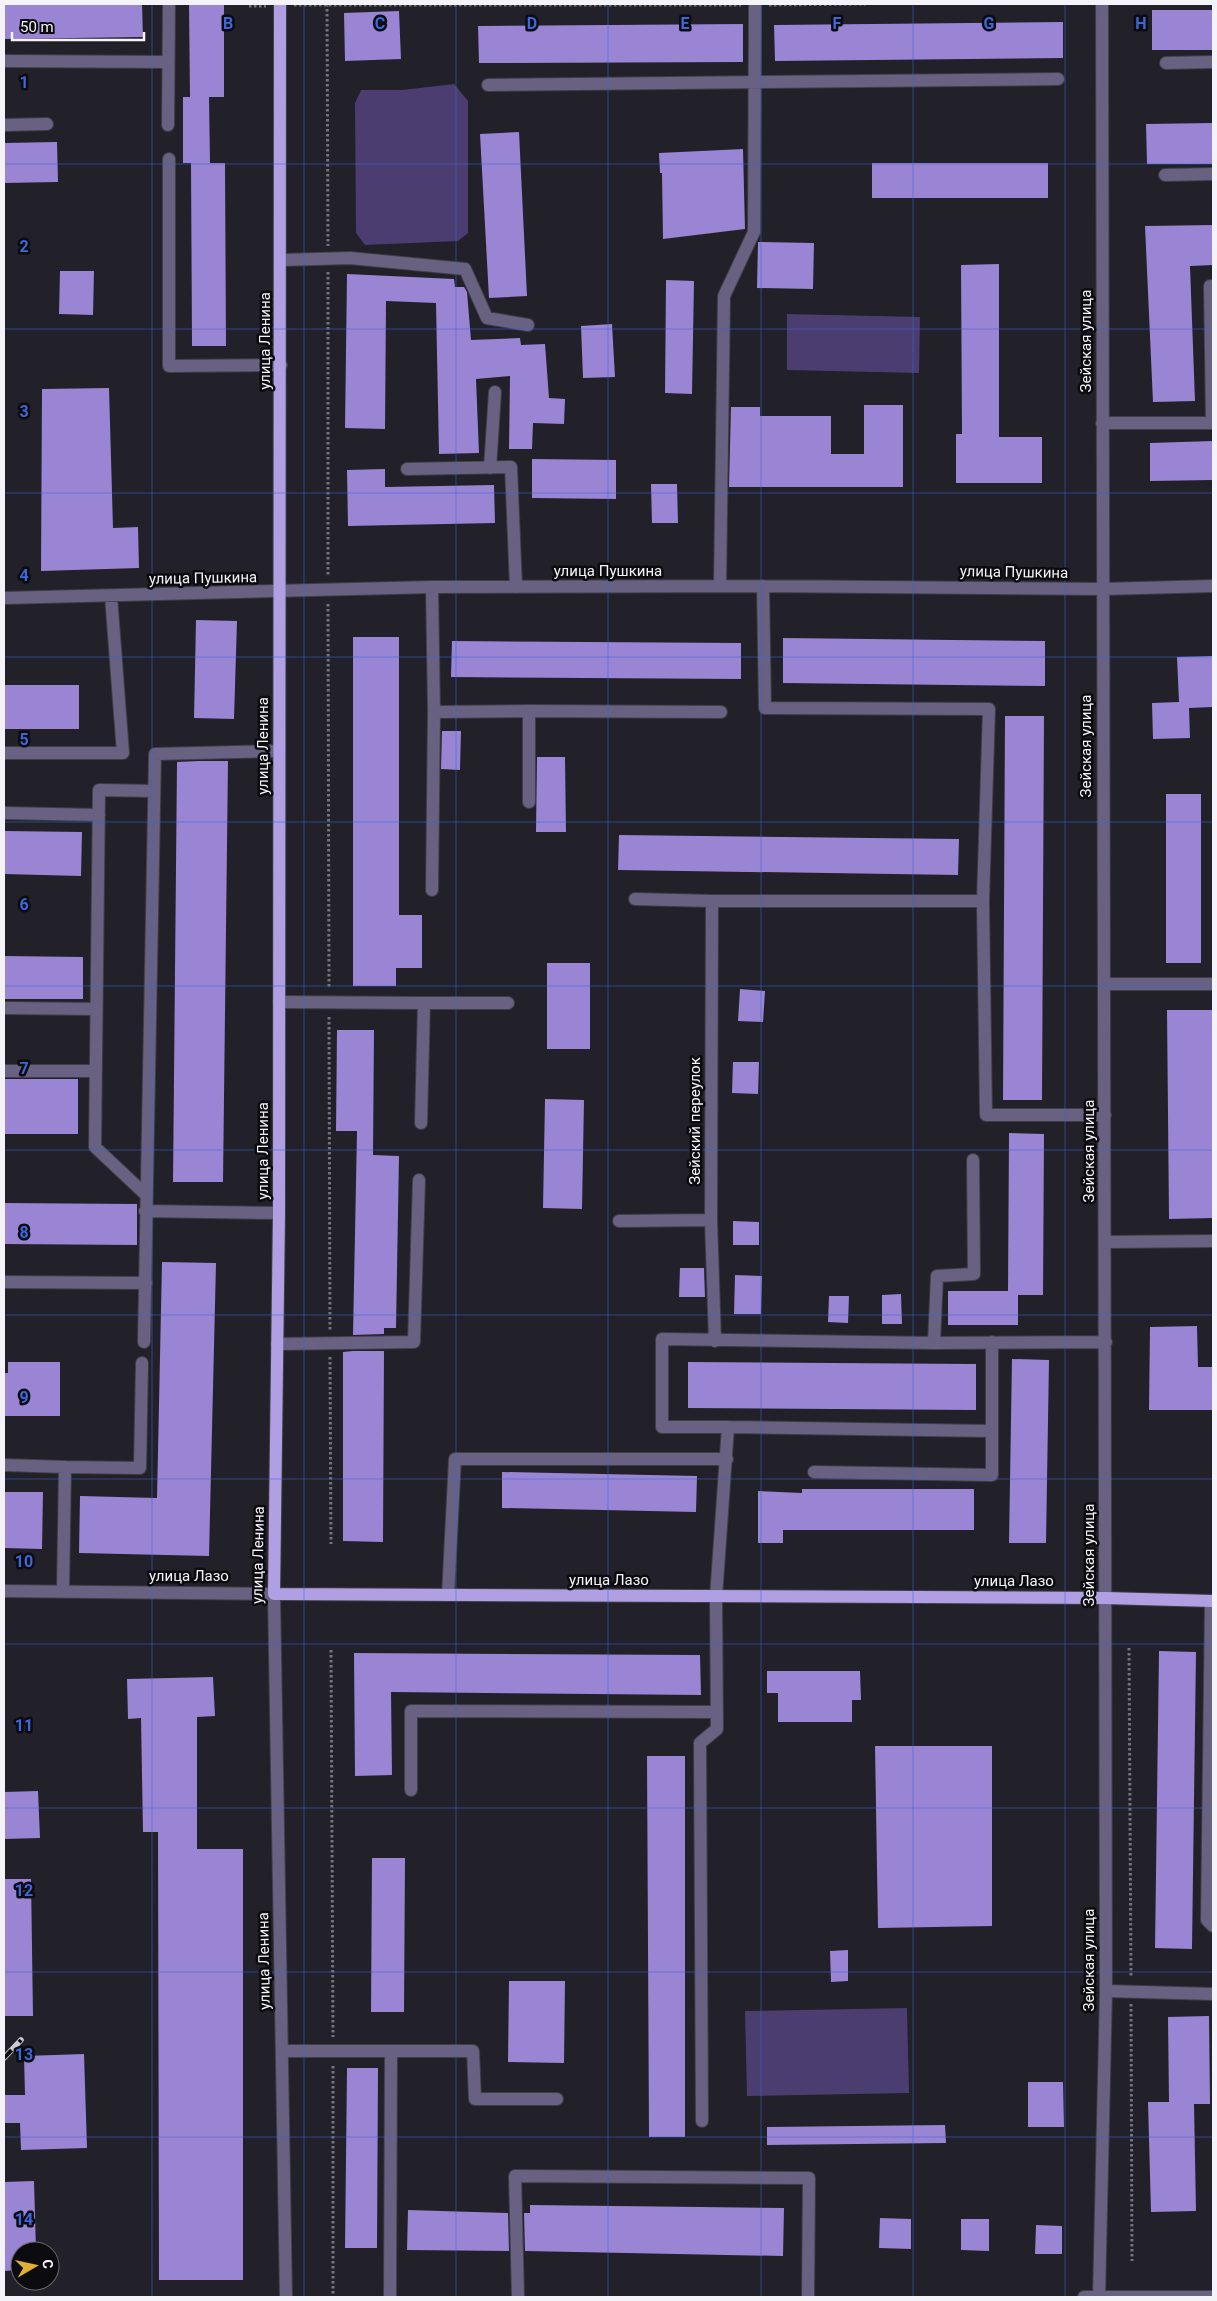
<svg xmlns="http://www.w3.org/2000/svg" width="1217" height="2301" viewBox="0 0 1217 2301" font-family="Roboto,sans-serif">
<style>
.green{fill:#4b3d6f}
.building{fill:#9985d3}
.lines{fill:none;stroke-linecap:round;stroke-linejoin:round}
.minor-casing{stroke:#3f3e46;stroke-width:14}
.major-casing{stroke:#3f3e46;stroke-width:14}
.path{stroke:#75747c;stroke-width:3;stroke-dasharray:2.5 2.5;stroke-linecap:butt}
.minor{stroke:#686181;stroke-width:12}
.major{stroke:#b0a0e3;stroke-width:12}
.rail-casing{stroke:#cccbd2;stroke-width:5.5}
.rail{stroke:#0c0b0f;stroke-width:4;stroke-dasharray:11;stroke-linecap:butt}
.grid{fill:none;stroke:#3d67dd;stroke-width:1;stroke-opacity:0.55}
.labels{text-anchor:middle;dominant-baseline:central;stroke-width:5;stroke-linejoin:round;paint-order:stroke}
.street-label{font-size:15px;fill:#f4f3f9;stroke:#0c0b0f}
.grid-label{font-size:16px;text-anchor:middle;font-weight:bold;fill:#3d67dd;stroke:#0c0b0f;stroke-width:5;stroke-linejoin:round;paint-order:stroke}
</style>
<rect width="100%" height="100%" fill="#222029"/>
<path class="green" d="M454,84l14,17v132l-10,8 -93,4 -9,-12 -1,-130 6,-13h41z
M787,314l133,3 -1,56 -132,-3z
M907,2008l2,85 -162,3 -2,-85z"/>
<path class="building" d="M4,4h138l1,33 -139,2z
M189,4h35v93h-15l1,66h15l1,183h-34l-1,-183h-8v-66h7z
M1152,10h61v40h-61z
M399,11l2,48 -56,2 -1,-48z
M1063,22v36l-288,3 -1,-36z
M743,24v38l-264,1 -1,-37z
M1213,123v41h-66l-1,-40z
M519,132l8,164 -38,2 -9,-164z
M57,142l1,40 -54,1v-40z
M743,149l2,80 -82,10 -1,-66h-2l-1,-20z
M872,163h176v35h-176z
M1213,225v40l-23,1 5,135 -42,1 -8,-176z
M758,242l56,1 -1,46 -56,-1z
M999,264v173h43v46h-86v-49h6l-1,-169z
M60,271h34l-1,44 -34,-1z
M347,274l107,5 1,8h9l3,5 4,48 49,-2 1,7 24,-1 4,54 16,1 -1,25 -31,-1 -1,26h-23l1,-73 -34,3 3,74 -40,1 -3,-151 -50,-2 -1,128 -40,-1z
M666,280l28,1 -2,113 -27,-1z
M612,324l3,53 -32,1 -2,-52z
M109,388l4,140 25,-1 1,41 -98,3 1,-182z
M864,405h39v82h-174l2,-80h29v9h71v38h33z
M1213,441v39l-63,1v-38z
M532,459l84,1v39l-84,-1z
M385,469v18l109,-2 1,38 -147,3 -1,-56z
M651,484h26l1,39h-26z
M196,620l41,1 -3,98 -40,-1z
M353,637h46v278h23v53h-26v18h-43z
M783,638l262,3v45l-262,-3z
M452,641l289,2v36l-290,-2z
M1213,656v51l-24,1 1,30 -37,1 -1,-36 27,-1 -2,-45z
M4,685h75v44h-75z
M1005,716h39l-2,384h-39z
M442,731h19l-1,39 -19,-1z
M537,757h28l1,75h-30z
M199,761h29l-5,421h-50l4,-420z
M1166,794h35v169h-35z
M4,831l78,1 -1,44 -77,-2z
M619,835l340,4 -1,36 -340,-5z
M4,956l79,1v42h-79z
M547,963h43v86h-43z
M740,989l25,2 -2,31 -25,-1z
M1167,1010h46v208l-44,1z
M337,1030h37l-1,125 26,1 -3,172h-12v6l-31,1 4,-204h-21z
M733,1062h26l-1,32 -26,-1z
M4,1079h74v55h-74z
M545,1099l39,1 -2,109 -39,-1z
M1009,1133l35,1 -1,161h-25v30h-70v-34h60z
M4,1203l133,1v41l-133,-1z
M733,1221l26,1v23h-26z
M162,1262l54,1 -7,293 -130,-3 1,-57 77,2z
M680,1268h24l1,29h-26z
M735,1275l27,1 -1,38h-27z
M901,1294l1,30h-20v-29z
M829,1296h20l-1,27 -20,-1z
M1197,1326l1,41h15v43h-64l1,-83z
M353,1351h31l-1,191 -40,-1v-189z
M1012,1359l37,1 -3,183h-37z
M8,1362h52v54h-56v-43h4z
M688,1362l288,2v46l-288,-2z
M502,1472l195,4 -1,36 -194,-4z
M802,1489h172v41h-191v13h-25v-52l44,2z
M4,1492h39l-1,57 -38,-1z
M1159,1651l37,1 -4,297 -37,-1z
M354,1653l346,2 1,40 -310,-3 1,83 -37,1z
M767,1671h93l1,29h-9v22h-74v-29h-11z
M213,1677l2,39 -18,1v132h46v431h-84l-1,-448h-15l-2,-114 -13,1 -1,-40z
M875,1746h117v180l-114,2z
M647,1756h38v381h-36z
M38,1791l2,47 -36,1v-47z
M372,1858h33l-1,154h-33z
M4,1879h27l2,137h-29z
M848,1950v31l-17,1 -1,-31z
M509,1981h56l-1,82 -56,-1z
M1209,2016l1,88h-16l2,107 -45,1 -3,-110h21l-1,-85z
M84,2054l3,94 -66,2 -1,-27h-16v-28h21l-1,-39z
M347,2068h31l-1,180h-32z
M1028,2082h35l1,45h-36z
M945,2125l1,18 -179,2v-18z
M34,2181l2,70h-16v19l-16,1v-89z
M530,2205l254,3 -1,48 -258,-5 -1,-38h6z
M408,2210l100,3 1,38 -102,-1z
M880,2218l31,1v30l-32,-1z
M961,2219h28v32l-28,-1z
M1036,2225l26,1v28h-27z"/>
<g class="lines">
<g class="minor-casing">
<path id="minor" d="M4,61l163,1
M1166,63l47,-1
M488,85l570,-6
M4,125l43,-1
M168,125l1,-121
M169,159v207l112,-1
M1165,175l48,-1
M281,260l69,-2 115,11 22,49 41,7
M1102,423h111
M1212,423l-2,-137h3
M490,468l5,-76
M407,469l104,-2 5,120
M720,586l4,-290 30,-64 1,-228
M763,586l2,122 224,1 -6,192 3,214h119
M432,587l2,125 95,-1v91
M4,598l428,-11 331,-1 340,3 110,-3
M529,711l192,1
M4,753h119l-12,-157
M4,813l95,2
M432,890l2,-178
M635,899l77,2h271
M712,901l-1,319 4,121
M1105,984h108
M279,1002l145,1 -3,120
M424,1003h84
M4,1008l92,1
M4,1071h91
M973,1160l1,114 -37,2 -3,67 172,-1
M145,1194l-50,-47 4,-357 55,1
M145,1211l134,2
M619,1221l92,-1
M1106,1242l107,-1
M4,1282l142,1
M144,1342l11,-588 124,-3
M277,1344l137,-2 5,-162
M728,1427l262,4
M4,1465l61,2 -2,124
M65,1467l75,1 2,-105
M814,1472l178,3v-133
M4,1591l270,3 12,703
M448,1595l7,-136h272
M1211,1601l-4,319 6,6
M411,1790v-79l306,1
M1106,1991l107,3
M282,2051h109l-1,246
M391,2051h82l2,48h82
M702,2121l-2,-378 17,-14 -1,-132 12,-170h-66v-88l272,4
M518,2297l-3,-121 294,2 -1,119
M1084,2297h129
M1099,2297l7,-306 -4,-1987"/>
</g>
<g class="major-casing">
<path id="major" d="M280,4l-1,1209 -5,381 831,4 108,3"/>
</g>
<path class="path" d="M327,4l1,242
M294,5h447
M769,5l97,-1
M249,6h17
M328,272v304
M328,604l1,384
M329,1017l1,314
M330,1357l1,187
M1129,1648l2,330
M331,1650l2,387
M1131,2004l1,257
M333,2066v231"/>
<use href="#minor" class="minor"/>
<use href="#major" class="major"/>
<g class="rail-casing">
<path id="rail" d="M4,2058l17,-18"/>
</g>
<use href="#rail" class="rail"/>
</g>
<path class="grid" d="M152,4v2293M304,4v2293M456,4v2293M608,4v2293M761,4v2293M913,4v2293M1065,4v2293M4,164h1209M4,329h1209M4,493h1209M4,657h1209M4,822h1209M4,986h1209M4,1150h1209M4,1315h1209M4,1479h1209M4,1644h1209M4,1808h1209M4,1972h1209M4,2137h1209"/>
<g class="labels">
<g class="street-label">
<text transform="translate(265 341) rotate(-90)">улица Ленина</text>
<text transform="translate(1086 341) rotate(-90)">Зейская улица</text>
<text x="608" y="571">улица Пушкина</text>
<text transform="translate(1014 572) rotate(1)">улица Пушкина</text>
<text transform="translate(203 578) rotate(-1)">улица Пушкина</text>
<text transform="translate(263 746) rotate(-90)">улица Ленина</text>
<text transform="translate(1086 746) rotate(-90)">Зейская улица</text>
<text transform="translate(695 1121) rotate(-90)">Зейский переулок</text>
<text transform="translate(263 1151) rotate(-90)">улица Ленина</text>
<text transform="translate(1089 1151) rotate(-90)">Зейская улица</text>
<text transform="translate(258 1555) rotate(-89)">улица Ленина</text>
<text transform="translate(1089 1555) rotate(-90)">Зейская улица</text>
<text x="189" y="1576">улица Лазо</text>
<text x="609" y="1580">улица Лазо</text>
<text x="1014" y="1581">улица Лазо</text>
<text transform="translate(1089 1960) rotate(-90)">Зейская улица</text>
<text transform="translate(264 1961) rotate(-91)">улица Ленина</text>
</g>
</g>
<g class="grid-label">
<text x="228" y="29">B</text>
<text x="380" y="29">C</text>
<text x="532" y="29">D</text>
<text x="685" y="29">E</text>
<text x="837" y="29">F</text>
<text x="989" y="29">G</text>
<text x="1141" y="29">H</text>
<text x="24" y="88">1</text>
<text x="24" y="252">2</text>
<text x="24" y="417">3</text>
<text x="24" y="581">4</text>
<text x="24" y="745">5</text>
<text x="24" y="910">6</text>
<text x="24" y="1074">7</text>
<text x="24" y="1238">8</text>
<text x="24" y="1403">9</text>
<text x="24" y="1567">10</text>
<text x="24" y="1731">11</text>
<text x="24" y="1896">12</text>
<text x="24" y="2060">13</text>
<text x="24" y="2225">14</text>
</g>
<rect width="1217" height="2301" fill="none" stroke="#f4f3f9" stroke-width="10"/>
<g transform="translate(35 2266) rotate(81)"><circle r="24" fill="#0c0b0f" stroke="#69686d"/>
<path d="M0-4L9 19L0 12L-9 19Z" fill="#e1af34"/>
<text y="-8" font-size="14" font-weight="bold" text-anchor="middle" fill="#f4f3f9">С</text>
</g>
<path d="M12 32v8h132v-8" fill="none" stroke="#f4f3f9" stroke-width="2.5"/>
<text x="20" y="32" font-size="15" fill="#f4f3f9" stroke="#0c0b0f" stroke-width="4" paint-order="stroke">50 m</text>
</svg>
